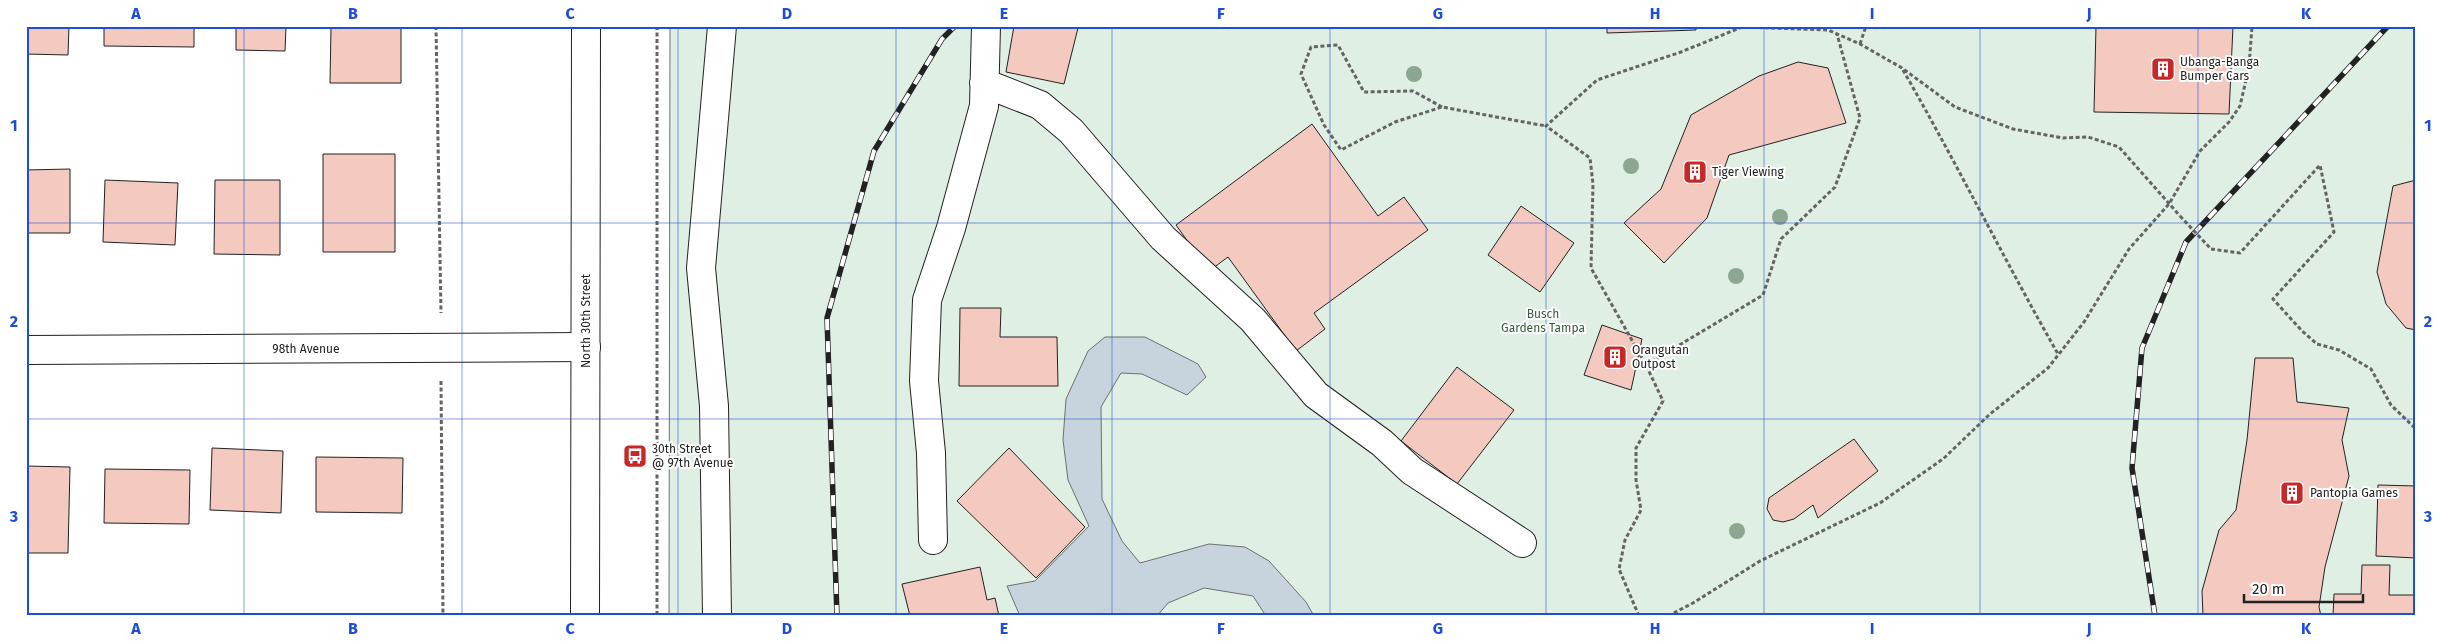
<svg xmlns="http://www.w3.org/2000/svg" width="2442" height="642" viewBox="0 0 2442 642" font-family="'Fira Sans',sans-serif">
<style>
.green{fill:#e0efe3;stroke:#6f6f6f}
.water{fill:#c7d3dd;stroke:#6f6f6f}
.building{fill:#f3c9c0;stroke:#222}
.lines{fill:none;stroke-linecap:round;stroke-linejoin:round}
.minor-casing{stroke:#222;stroke-width:30}
.major-casing{stroke:#222;stroke-width:30}
.path{stroke:#646464;stroke-width:3;stroke-dasharray:4 2.5;stroke-linecap:butt}
.minor{stroke:#fff;stroke-width:28}
.major{stroke:#fff;stroke-width:28}
.rail-casing{stroke:#222;stroke-width:5.5}
.rail{stroke:#fff;stroke-width:4;stroke-dasharray:11;stroke-linecap:butt}
.path-bridge{stroke:#646464;stroke-width:3;stroke-dasharray:4 2.5;stroke-linecap:butt}
.tree{fill:#8da692}
.grid{fill:none;stroke:#1d4ed8;stroke-width:1;stroke-opacity:0.55}
.labels{text-anchor:middle;dominant-baseline:central;stroke-width:4;stroke-linejoin:round;paint-order:stroke}
.poi-label{font-size:12px;fill:#222;stroke:#fff;text-anchor:start}
.park-label{font-size:12px;fill:#2f5e38;stroke:#fff}
.street-label{font-size:12px;fill:#222;stroke:#fff}
.neatline{fill:none;stroke:#1d4ed8;stroke-width:2}
.grid-label{font-size:16px;text-anchor:middle;font-weight:bold;fill:#1d4ed8}
</style>
<rect width="100%" height="100%" fill="#fff"/>
<path class="green" d="M670,26h1746v590h-1747z"/>
<path class="water" d="M1105,337h40l53,27 8,13 -19,18 -45,-21 -21,-1 -20,34 1,92 20,42 18,22 69,-19 36,3 24,14 37,41 8,14h-48l-13,-20 -49,-8 -36,15 -11,13h-137l-13,-30 28,-5 54,-55 -21,-46 -5,-40 3,-41 22,-48z"/>
<path class="building" d="M26,26h43l-1,29 -42,-1z
M104,26h90v21l-90,-1z
M236,26h50l-1,25 -49,-1z
M331,26h70v57h-71z
M1014,26h69l-5,2 -14,56 -58,-12z
M1607,26h89v4l-89,3z
M2096,26h137l-4,88 -135,-2z
M1798,62l30,6 18,55 -117,32 -22,63 -43,45 -40,-40 37,-34 30,-74 68,-39z
M1312,124l66,92 26,-19 24,33 -114,83 11,16 -29,22 -68,-94 -19,14 -33,-46z
M323,154h72v98h-72z
M70,169v64h-44v-63z
M105,180l73,3 -3,62 -72,-3z
M215,180h65v75l-66,-1z
M2416,180v150l-10,-2 -20,-24 -9,-32 16,-86z
M1521,206l53,37 -34,49 -52,-37z
M960,308h41l-1,29h57l1,49h-99z
M1602,325l40,14 -11,51 -47,-15z
M2255,358h38l4,44 52,6 -7,32 7,36 -24,91 -6,40 2,9h-118l-1,-25 17,-61 17,-20 11,-70z
M1457,367l57,43 -57,74 -56,-43z
M1854,439l24,32 -60,47 -5,-13 -19,14 -11,3 -10,-2 -6,-11 2,-11z
M212,448l71,3 -2,62 -71,-3z
M1009,448l76,79 -49,51 -79,-77z
M316,457l87,1 -1,55 -86,-1z
M26,466l44,1 -2,86h-42z
M105,469l85,1 -1,54 -85,-1z
M2378,485l38,1v72l-40,-2z
M2362,565h28l-1,30h27v21h-83l1,-22h27z
M980,567l7,33 8,-2 4,18h-89l-8,-32z"/>
<g class="lines">
<g class="minor-casing">
<path id="minor" d="M984,83l56,22 31,26 92,107 90,82 63,75 66,48 30,28 110,72
M26,350l560,-3
M933,540l-2,-87 -7,-72 3,-81 24,-72 33,-122 2,-80
M717,616l-3,-210 -13,-138 21,-242"/>
</g>
<g class="major-casing">
<path id="major" d="M585,616l1,-590"/>
</g>
<path class="path" d="M436,26l5,287
M657,26v590
M1860,44l6,-18
M1903,70c54,94 102,191 155,284
M1442,107l-29,-16 -49,1 -26,-47 -27,2 -10,27 23,51 17,25 54,-28 47,-15 104,19
M2211,249l29,4 80,-88 14,67 -61,67 29,32 15,13 22,6 32,19 20,36 25,24
M1646,365l117,-70 18,-56 54,-52 25,-69 -23,-84
M441,381l2,235
M1639,616l-20,-47 6,-29 16,-30 -5,-30v-32l27,-47 -17,-36 -55,-97 2,-84 -3,-26 -44,-32 51,-46 84,-28 61,-25 86,3 32,14 42,24 53,39 58,22 50,9 25,-1 31,10 61,69
M1668,616l25,-13 67,-42 120,-58 63,-44 47,-45 58,-46 36,-46 45,-73 40,-45 31,-53 29,-29 11,-16 9,-39 3,-41"/>
<use href="#minor" class="minor"/>
<use href="#major" class="major"/>
<g class="rail-casing">
<path id="rail" d="M837,616l-10,-298 47,-167 68,-112 13,-13
M2155,616l-23,-148 10,-120 44,-106 202,-216"/>
</g>
<use href="#rail" class="rail"/>
<path class="path-bridge" d="M2180,216l31,33"/>
</g>
<g class="tree">
<circle cx="1414" cy="74" r="8"/>
<circle cx="1631" cy="166" r="8"/>
<circle cx="1780" cy="217" r="8"/>
<circle cx="1736" cy="276" r="8"/>
<circle cx="1737" cy="531" r="8"/>
</g>
<path class="grid" d="M244,26v590M462,26v590M678,26v590M896,26v590M1112,26v590M1330,26v590M1546,26v590M1764,26v590M1980,26v590M2198,26v590M26,223h2390M26,419h2390"/>
<defs>
<g id="building-square" transform="scale(1.25)"><rect x="-9" y="-9" width="18" height="18" rx="4" fill="#c62828" stroke="#fff"/><path d="M-4-6H4V6H1V3H-1V6H-4ZM-2.5-4.3h1.7v1.8h-1.7ZM.8-4.3h1.7v1.8H.8ZM-2.5-1h1.7V.8h-1.7ZM.8-1h1.7V.8H.8Z" fill="#fff"/></g>
<g id="bus-square" transform="scale(1.25)"><rect x="-9" y="-9" width="18" height="18" rx="4" fill="#c62828" stroke="#fff"/><path d="M-5-6H5V4H4V6H2V4H-2V6H-4V4H-5ZM-3.5-4V0h7V-4ZM-3.5 1.2v1.5H-2V1.2ZM2 1.2v1.5H3.5V1.2Z" fill="#fff"/></g>
</defs>
<g fill-rule="evenodd">
<use href="#building-square" x="2163" y="69"/>
<use href="#building-square" x="1695" y="172"/>
<use href="#building-square" x="1615" y="357"/>
<use href="#bus-square" x="635" y="456"/>
<use href="#building-square" x="2292" y="493"/>
</g>
<g class="labels">
<g class="poi-label">
<text x="2180" y="62">Ubanga-Banga<tspan x="2180" dy="14">Bumper Cars</tspan></text>
<text x="1712" y="172">Tiger Viewing</text>
<text x="1632" y="350">Orangutan<tspan x="1632" dy="14">Outpost</tspan></text>
<text x="652" y="449">30th Street<tspan x="652" dy="14">@ 97th Avenue</tspan></text>
<text x="2310" y="493">Pantopia Games</text>
</g>
<g class="park-label">
<text x="1543" y="314">Busch<tspan x="1543" dy="14">Gardens Tampa</tspan></text>
</g>
<g class="street-label">
<text transform="translate(586 321) rotate(-90)">North 30th Street</text>
<text x="306" y="349">98th Avenue</text>
</g>
</g>
<rect width="2442" height="642" fill="none" stroke="#ffffff" stroke-width="55"/>
<path d="M2244 594v8h119v-8" fill="none" stroke="#222222" stroke-width="2.5"/>
<text x="2252" y="594" font-size="15" fill="#222222" stroke="#ffffff" stroke-width="4" paint-order="stroke">20 m</text>
<rect x="28" y="28" width="2386" height="586" class="neatline"/>
<g class="grid-label">
<text x="136" y="19">A</text>
<text x="353" y="19">B</text>
<text x="570" y="19">C</text>
<text x="787" y="19">D</text>
<text x="1004" y="19">E</text>
<text x="1221" y="19">F</text>
<text x="1438" y="19">G</text>
<text x="1655" y="19">H</text>
<text x="1872" y="19">I</text>
<text x="2089" y="19">J</text>
<text x="2306" y="19">K</text>
<text x="14" y="131">1</text>
<text x="2428" y="131">1</text>
<text x="14" y="327">2</text>
<text x="2428" y="327">2</text>
<text x="14" y="522">3</text>
<text x="2428" y="522">3</text>
<text x="136" y="634">A</text>
<text x="353" y="634">B</text>
<text x="570" y="634">C</text>
<text x="787" y="634">D</text>
<text x="1004" y="634">E</text>
<text x="1221" y="634">F</text>
<text x="1438" y="634">G</text>
<text x="1655" y="634">H</text>
<text x="1872" y="634">I</text>
<text x="2089" y="634">J</text>
<text x="2306" y="634">K</text>
</g>
</svg>
